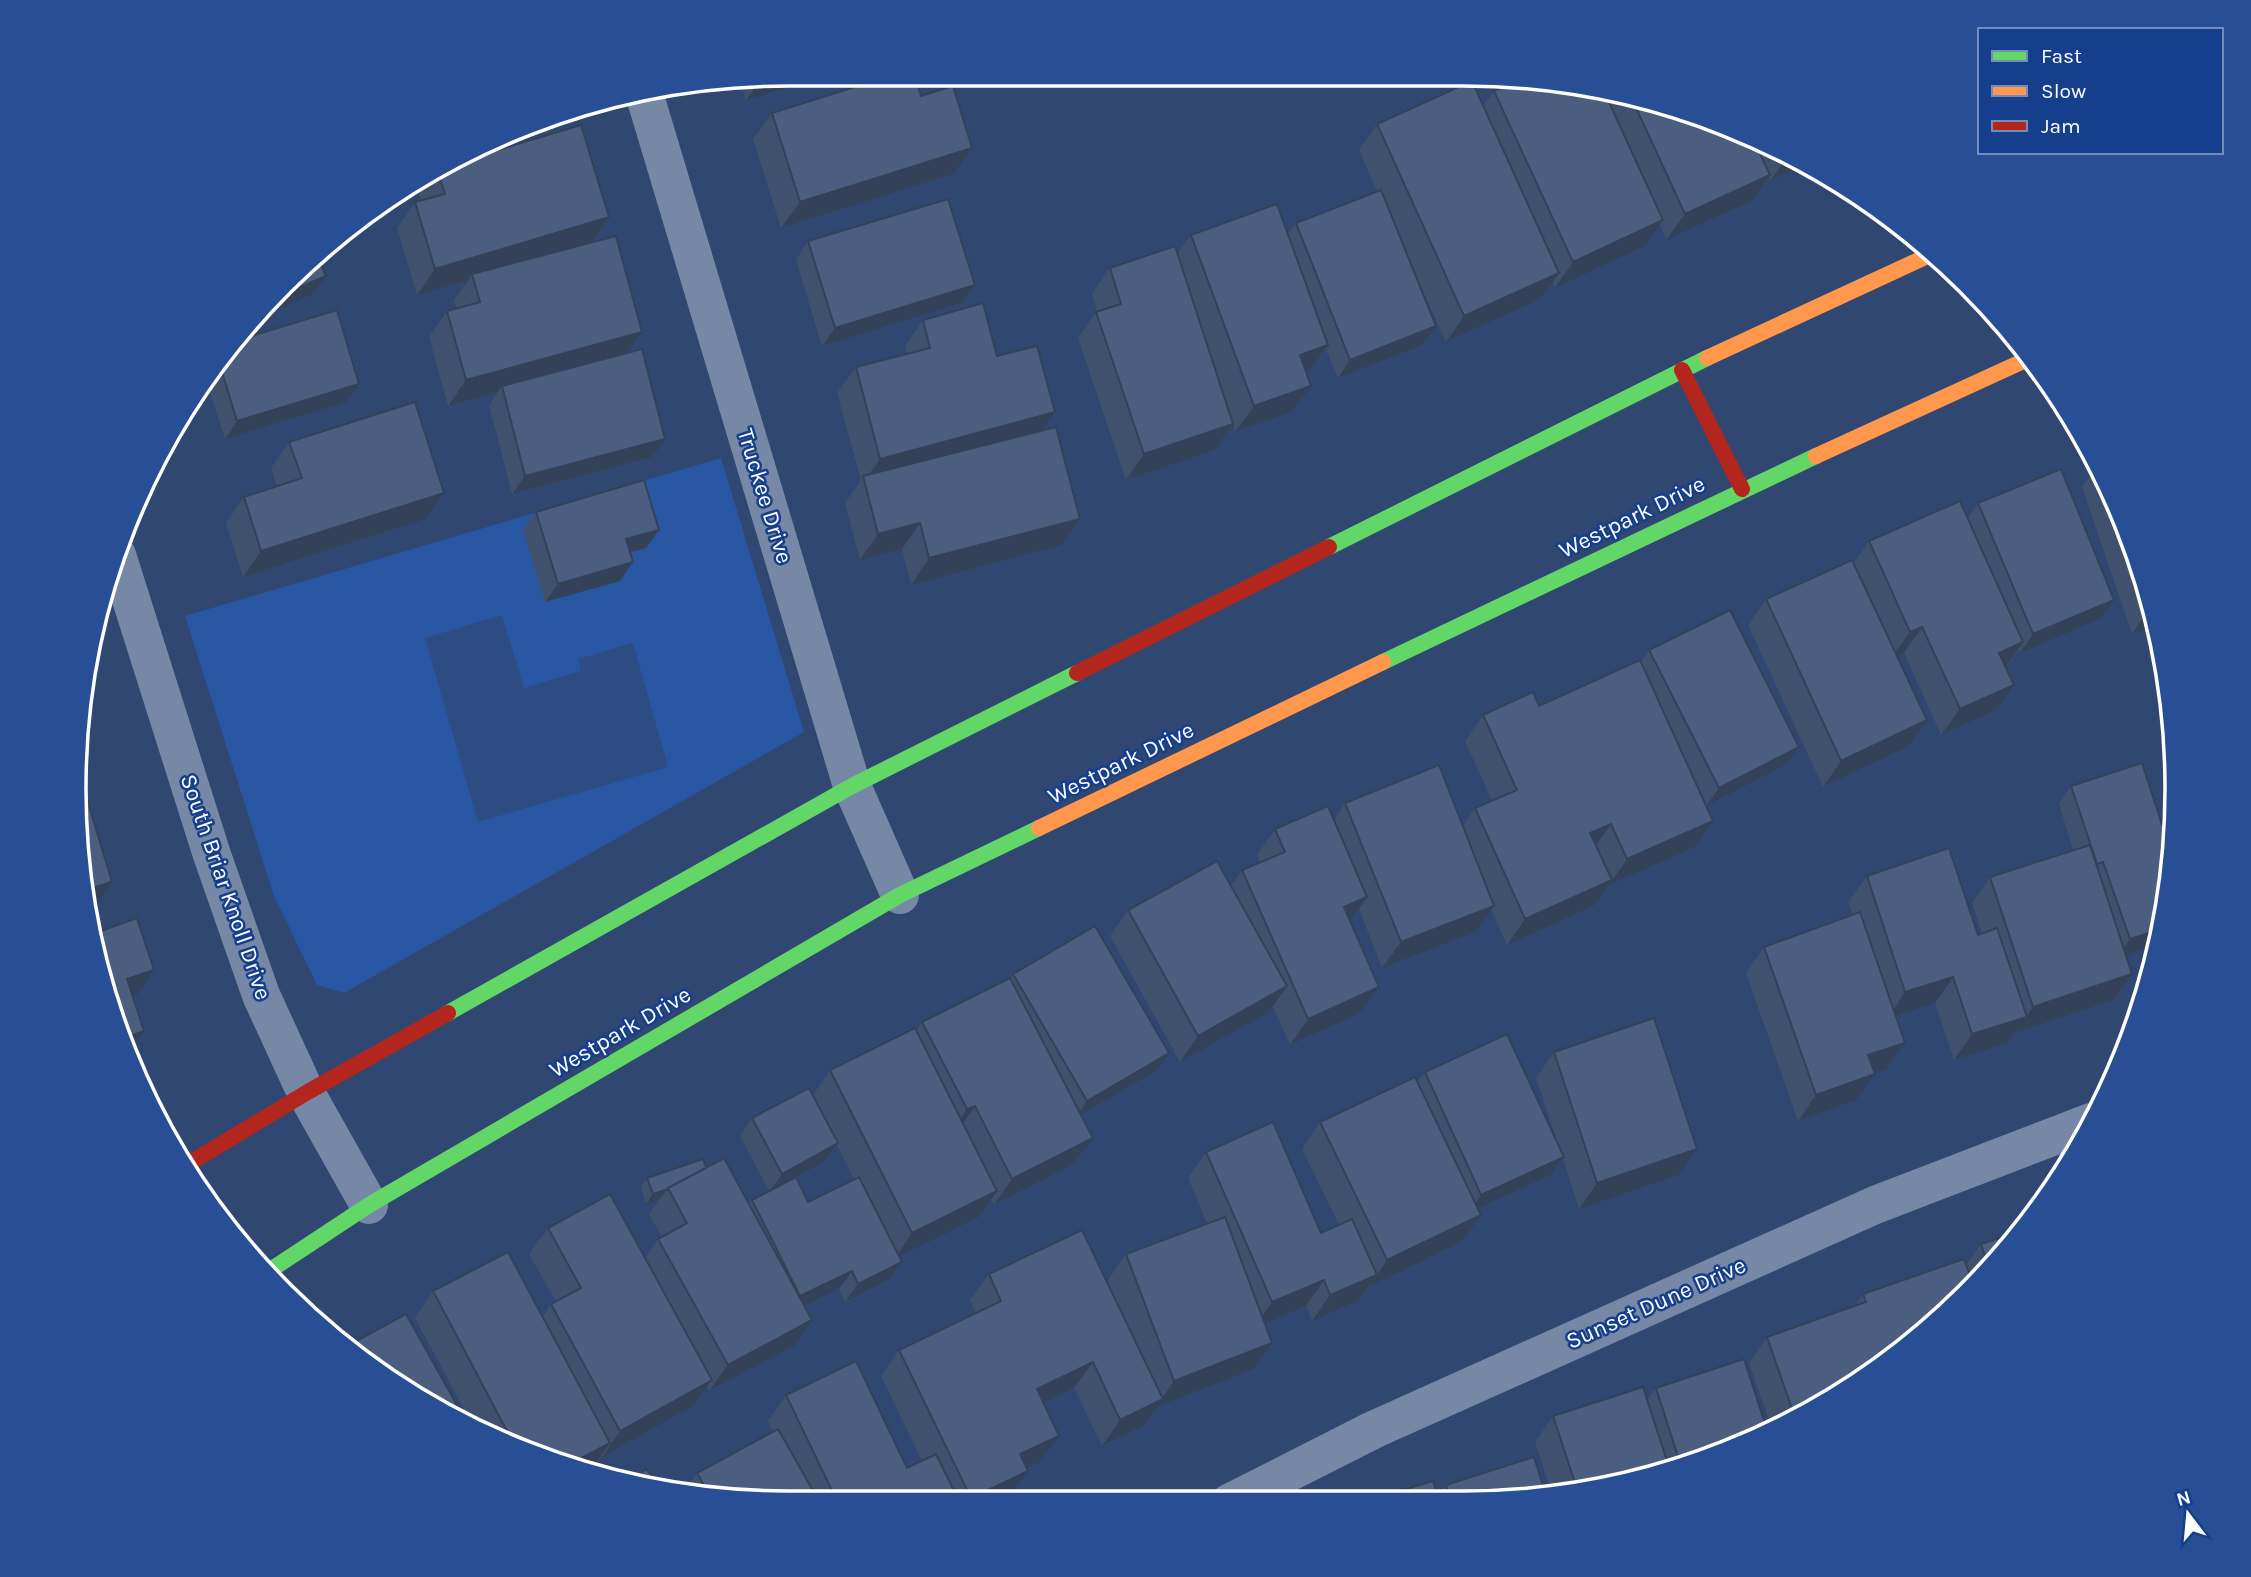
<svg xmlns="http://www.w3.org/2000/svg" width="2251" height="1577" viewBox="0 0 2251 1577" font-family="Karla,sans-serif">
<style>
.green{fill:#2956a3}
.water{fill:#2d4c83}
.lines{fill:none;stroke-linecap:round;stroke-linejoin:round}
.street{stroke:#7788a6;stroke-width:38}
.fast{stroke:#63d668;stroke-width:16}
.slow{stroke:#ff974d;stroke-width:16}
.jam{stroke:#b3261e;stroke-width:16}
.wall{fill:#40516d;fill-rule:evenodd}
.shaded-wall{fill:#344259}
.building{fill:#4b5e7f;stroke:#344259;stroke-width:2}
.labels{text-anchor:middle;dominant-baseline:central;stroke-width:5;stroke-linejoin:round;paint-order:stroke}
.street-label{font-size:23px;fill:#fff;stroke:#153f8c}
.rim{fill:none;stroke:#fff;stroke-width:3.5}
</style>
<rect width="100%" height="100%" fill="#304771"/>
<path class="green" d="M721,458l83,274 -460,261 -27,-8 -43,-89 -89,-280z"/>
<path class="water" d="M502,615l22,73 57,-17 -3,-12 55,-16 35,124 -190,55 -53,-184z"/>
<g class="lines">
<path class="street" d="M644,93l208,693 48,109
M117,555l94,297 50,143 45,98 63,112
M1229,1503l144,-73 502,-225 216,-83"/>
<path class="fast" d="M1329,547l378,-189
M1383,662l433,-206
M448,1013l404,-227 225,-113
M266,1273l103,-68 531,-310 139,-67"/>
<path class="slow" d="M1707,358l227,-105
M1816,456l214,-98
M1039,828l344,-166"/>
<path class="jam" d="M1682,370l60,119
M1077,673l252,-126
M183,1167l123,-74 142,-80"/>
</g>
<path class="wall" d="M788,74l-42,26 -6,-20z
M1606,89l173,58 27,17 -36,17 -1,-4 -17,24 -86,39 -6,-15 -15,21 -90,42 -3,-5 -11,16 -95,43 -33,-71 23,55 -13,19 -85,33 -12,-29 -16,22 -4,2 -14,39 -57,20 -2,-7 -18,25 -89,30 -48,-142 19,-27 -5,-17 18,-26 67,-14 14,-19 97,-1 8,-11 81,-32 -18,-41 18,-26 106,-18 11,-15 110,1z
M921,96l51,52 -18,26 -173,54 -28,-89 19,-26z
M444,166l165,51 -18,26 37,110 24,104 -140,37 -23,-89 9,-13 -50,14 -19,-69 18,-26 9,-3 -2,-8 15,-20 -52,15 -20,-67 18,-26 6,-1 -2,-7 16,-23z
M808,241l154,62 -140,43 -26,-86z
M923,320l74,36 58,56 -14,19 39,88 -18,26 -151,40 -9,-36 -42,11 -15,-57 16,-23 -24,-87 19,-26 51,-13 -2,-8z
M232,342l114,60 -121,37 -20,-62z
M289,442l137,77 -183,58 -17,-54 18,-26 33,-11 -6,-18z
M2097,466l26,49 34,111 -25,8 -50,-147z
M1978,503l124,115 -82,35 -1,-4 -13,19 -11,43 -54,24 -37,-82 -7,3 12,90 -86,41 -75,-162 18,-26 88,-36 15,-22 99,-23z
M536,512l123,18 -13,18 -16,5 -10,28 -75,21 -22,-72z
M1649,650l137,115 -80,41 -11,41 -86,37 -15,22 -87,39 -16,-35 -15,22 -94,36 -23,-59 -9,12 11,92 -71,32 -17,-38 -4,5 -89,50 -70,-126 18,-26 103,-24 11,-16 18,-7 -3,-8 18,-26 59,-9 11,-17 118,23 12,-18 17,-7 -27,-60 18,-26 56,-9 102,-44z
M2071,786l93,142 -5,16 -33,11 6,19 -18,26 -99,33 -7,10 -54,17 -19,-57 -39,13 9,27 -18,26 -13,4 -18,27 -58,21 -52,-148 18,-26 89,-32 -5,-13 19,-26 111,59 4,-1 -10,-31 18,-26 83,-27 -14,-46z
M1013,974l143,97 -75,44 12,23 -19,26 -80,41 -3,-6 -12,18 -80,39 3,6 -13,18 -44,22 -6,-13 -34,17 7,14 -18,26 -85,45 -2,-4 -14,19 -91,51v-1l-10,13 -4,2 -73,-22 -42,-23 -58,-108 18,-27 110,25 8,-12 5,-2 -27,-48 19,-26 97,30 13,-19 4,-2 -13,-23 11,-15 -14,5 -5,-16 6,-10 59,-10 43,36 3,-4 17,-9 -29,-55 12,-18 61,-23 17,-25 86,-39 6,-9 88,-44zM837,1145l17,34 -46,23 -14,-24 31,-17z
M1554,1052l125,123 -100,34 -16,-50 -12,16 -73,34 -15,32 -94,46 -11,14 -46,20 -6,-15 -41,17 7,20 -18,26 -95,37 -14,19 -43,21 -28,-58 -31,15 -3,59 -13,6 1,3 -18,26 -14,6h-208l-102,-10 -1,-2 12,-18 76,-41 -5,-11 18,-26 121,73 15,-7 -41,-85 18,-26 77,-37 -6,-13 19,-26 125,23 -6,-17 18,-26 81,-31 -19,-45 18,-26 115,81 18,-8 -37,-76 18,-27 97,-40 8,-10 133,72 -22,-66z
M2019,1232l-51,62 -108,89 -81,47 -6,2 -24,-69 18,-26 87,-30 9,-13 103,-29 15,-21z
M1656,1388l112,45 -166,57 -50,5 -17,-53 18,-26 94,-16z
M1446,1485l17,18h-93l2,-4 66,-3z"/>
<path class="shaded-wall" d="M788,74h47l-89,26 17,-23z
M972,148l-18,26 -173,54 19,-26z
M1790,154l16,10 -36,17 19,-26z
M1770,175l-18,26 -86,39 19,-26z
M609,217l-18,26 -119,31 -3,6 -52,15 18,-26z
M1663,220l-18,26 -90,42 18,-26z
M1559,273l-18,26 -95,43 18,-26z
M326,276l-13,18 -66,28 4,-5 21,-18z
M975,285l-13,18 -140,43 13,-18z
M1436,326l-13,19 -85,33 12,-18z
M642,332l-18,26 -122,28 -4,6 -50,14 18,-26z
M1328,345l-18,26 -28,10 18,-26z
M359,384l-13,18 -121,37 12,-18z
M1311,386l-19,26 -57,20 19,-26z
M1055,412l-19,26 -172,43 16,-22z
M1233,424l-18,26 -89,30 18,-26z
M665,439l-13,18 -140,37 13,-18z
M444,493l-18,26 -183,58 18,-26z
M1080,519l-18,26 -151,40 18,-27z
M920,523l-18,26 -42,11 18,-26z
M659,530l-13,18 -33,9 13,-18z
M633,562l-13,19 -75,21 13,-18z
M2114,600l-12,18 -82,35 13,-19z
M2150,608h1l6,18 -25,8z
M1922,627l-18,26 -13,5 19,-26z
M2023,642l-18,26 -6,-15z
M2014,685l-19,26 -54,24 19,-26z
M1927,720l-18,26 -86,41 18,-26z
M1799,747l-13,18 -80,41 13,-18z
M1713,821l-18,26 -86,38 18,-26z
M1611,824l-18,26 -3,-17z
M1612,880l-18,26 -87,39 18,-26z
M112,882l-18,26 -9,3 -3,-20z
M1367,897l-18,26 -5,-16z
M1494,906l-18,26 -94,36 19,-26z
M2164,928l-5,16 -42,14 13,-19z
M154,970l-18,26 -23,7 14,-24z
M2132,974l-18,26 -99,33 -7,10 -54,17 18,-26 54,-17 7,-10z
M1953,977l-18,26 -48,16 18,-27z
M1287,986l-18,26 -89,50 18,-26z
M1379,987l-18,26 -71,32 18,-26z
M144,1031l-15,21 -4,-14z
M1905,1043l-18,26 -37,13 18,-27z
M1169,1053l-13,18 -82,48 13,-18z
M1875,1074l-19,26 -58,21 18,-26z
M975,1106l-18,26 -9,3 19,-26z
M1093,1138l-19,26 -80,41 18,-26z
M838,1143l-13,18 -56,31 13,-18z
M1697,1149l-18,26 -100,34 18,-26z
M1564,1157l-13,18 -82,38 12,-18z
M667,1190l-7,9 -14,5 7,-10z
M997,1191l-18,26 -85,42 18,-26z
M1481,1215l-18,26 -94,46 18,-27z
M902,1262l-13,18 -44,22 13,-18z
M852,1271l-13,18 -52,26 13,-19z
M1377,1275l-19,26 -46,20 18,-26z
M1324,1280l-18,26 -52,22 18,-26z
M812,1320l-18,26 -85,45 19,-26z
M1272,1343l-18,26 -95,37 -14,19 -43,21 18,-26 40,-19 14,-20z
M1093,1362l-19,26 -55,27 18,-26z
M712,1380l-19,26 -91,51 18,-26z
M1059,1436l-19,26 -38,18 18,-26z
M610,1443l-18,26 -4,2 -20,-6z
M1028,1471l-18,26 -14,6h-29l4,-5z"/>
<path class="building" d="M896,74h18l7,22 32,-10 19,62 -172,54 -28,-89z
M1520,79l82,8 61,133 -90,42 -79,-171z
M1472,81l87,192 -95,43 -87,-192z
M1631,97l122,42 17,36 -85,39z
M581,125l28,92 -174,52 -20,-67 30,-8 -8,-25 7,-3z
M1381,190l55,136 -86,34 -54,-137z
M948,199l27,86 -140,43 -27,-87z
M1277,204l51,141 -28,10 11,31 -57,20 -63,-171z
M616,236l26,96 -176,48 -19,-69 33,-9 -8,-28z
M1175,246l58,178 -89,30 -48,-142 25,-8 -11,-36z
M318,258l8,18 -54,23z
M983,303l14,53 40,-10 18,66 -175,47 -24,-92 74,-19 -7,-28z
M337,310l22,74 -122,37 -19,-62 14,-17z
M642,349l23,90 -140,37 -23,-90z
M415,402l29,91 -183,58 -17,-54 58,-19 -13,-36z
M1056,427l24,92 -151,39 -9,-35 -42,11 -15,-58z
M2061,469l53,131 -81,34 -55,-131z
M644,480l15,50 -33,9 7,23 -75,22 -22,-72z
M2110,491l13,24 28,93h-1z
M1960,501l63,141 -24,11 15,32 -54,24 -38,-82 -12,5 -41,-91z
M1852,560l75,160 -86,41 -75,-162z
M1730,610l69,137 -80,41 -70,-138z
M1640,660l73,161 -86,38 -16,-35 -21,9 22,47 -87,39 -50,-111 42,-18 -34,-75 50,-23 6,14z
M2142,763l29,89 -7,76 -34,11 -27,-77 -6,2 -26,-78z
M1439,765l55,141 -93,36 -56,-139z
M87,799l25,83 -30,9 -7,-56 1,-33z
M1328,806l39,91 -23,10 35,80 -71,32 -66,-149 43,-18 -10,-23z
M2090,845l42,129 -99,33 -43,-130z
M1949,848l29,87 19,-7 30,89 -55,17 -19,-57 -48,15 -38,-116z
M1217,861l70,125 -89,50 -70,-126z
M1860,912l45,131 -37,12 7,19 -59,21 -52,-148z
M137,918l17,52 -27,9 17,52 -19,7 -35,-103z
M1095,926l74,127 -82,48 -74,-127z
M1010,978l83,160 -81,41 -37,-73 -8,3 -45,-87z
M1654,1018l43,131 -100,34 -43,-131z
M915,1028l82,163 -85,42 -82,-163z
M1507,1034l57,123 -83,38 -56,-123z
M1415,1077l66,138 -94,45 -67,-138z
M809,1088l29,55 -56,31 -30,-56z
M1273,1122l48,111 31,-14 25,56 -47,20 -6,-15 -52,22 -66,-150z
M724,1158l88,162 -84,45 -70,-126 29,-16 -19,-35z
M703,1159l3,9 -38,20v1l-15,5 -6,-16z
M796,1177l12,25 51,-25 43,85 -44,22 -6,-13 -52,25 -48,-96z
M610,1194l102,186 -92,51 -69,-127 30,-16 -33,-60z
M1225,1217l47,126 -98,38 -48,-127z
M1082,1230l81,169 -43,21 -27,-58 -56,27 22,47 -39,18 8,17 -57,27 -72,-148 102,-49 -12,-27z
M2019,1232l-30,37 -8,-25z
M508,1252l102,191 -42,22 -51,-15 -84,-159z
M1964,1259l10,28 -6,7 -108,89 -64,37 -29,-83 99,-35 -3,-8z
M406,1314l61,109 -76,-40 -44,-37z
M1744,1359l24,74 -88,30 -24,-75z
M856,1361l51,107 29,-14 24,49h-122l-52,-108z
M1643,1387l26,80 -67,23 -24,2 -25,-76z
M778,1429l42,74h-32l-78,-7 -13,-23z
M1534,1457l12,38 -83,8h-11l-6,-18z
M646,1469l19,22 -16,-1 -20,-6z
M1433,1481l7,22h-66l-2,-4z"/>
<g class="labels">
<g class="street-label">
<text transform="translate(765 496) rotate(73)">Truckee Drive</text>
<text transform="translate(1632 517) rotate(-26)">Westpark Drive</text>
<text transform="translate(1121 763) rotate(-26)">Westpark Drive</text>
<text transform="translate(226 887) rotate(71)">South Briar Knoll Drive</text>
<text transform="translate(620 1032) rotate(-30)">Westpark Drive</text>
<text transform="translate(1656 1303) rotate(-24)">Sunset Dune Drive</text>
</g>
</g>
<path d="M0 0H2251V1577H0ZM788 86H1463A702 702 0 0 1 2165 788V789A702 702 0 0 1 1463 1491H788A702 702 0 0 1 86 789V788A702 702 0 0 1 788 86Z" fill="#284e95" fill-rule="evenodd"/>
<path class="rim" d="M788 86H1463A702 702 0 0 1 2165 788V789A702 702 0 0 1 1463 1491H788A702 702 0 0 1 86 789V788A702 702 0 0 1 788 86Z"/>
<rect x="1978" y="28" width="245" height="126" fill="#153f8c" stroke="#738cba" stroke-width="2"/>
<rect x="1992" y="51" width="35" height="10" fill="#63d668" stroke="#738cba" stroke-width="2"/>
<text x="2041" y="63" font-size="21" fill="#ffffff">Fast</text>
<rect x="1992" y="86" width="35" height="10" fill="#ff974d" stroke="#738cba" stroke-width="2"/>
<text x="2041" y="98" font-size="21" fill="#ffffff">Slow</text>
<rect x="1992" y="121" width="35" height="10" fill="#b3261e" stroke="#738cba" stroke-width="2"/>
<text x="2041" y="133" font-size="21" fill="#ffffff">Jam</text>
<g transform="translate(2188 1514) rotate(344)" stroke="#153f8c" stroke-width="5" paint-order="stroke">
<path d="M0-5L12 26L0 18L-12 26Z" fill="#ffffff"/>
<text y="-10" font-size="19" font-weight="bold" text-anchor="middle" fill="#ffffff">N</text>
</g>
</svg>
